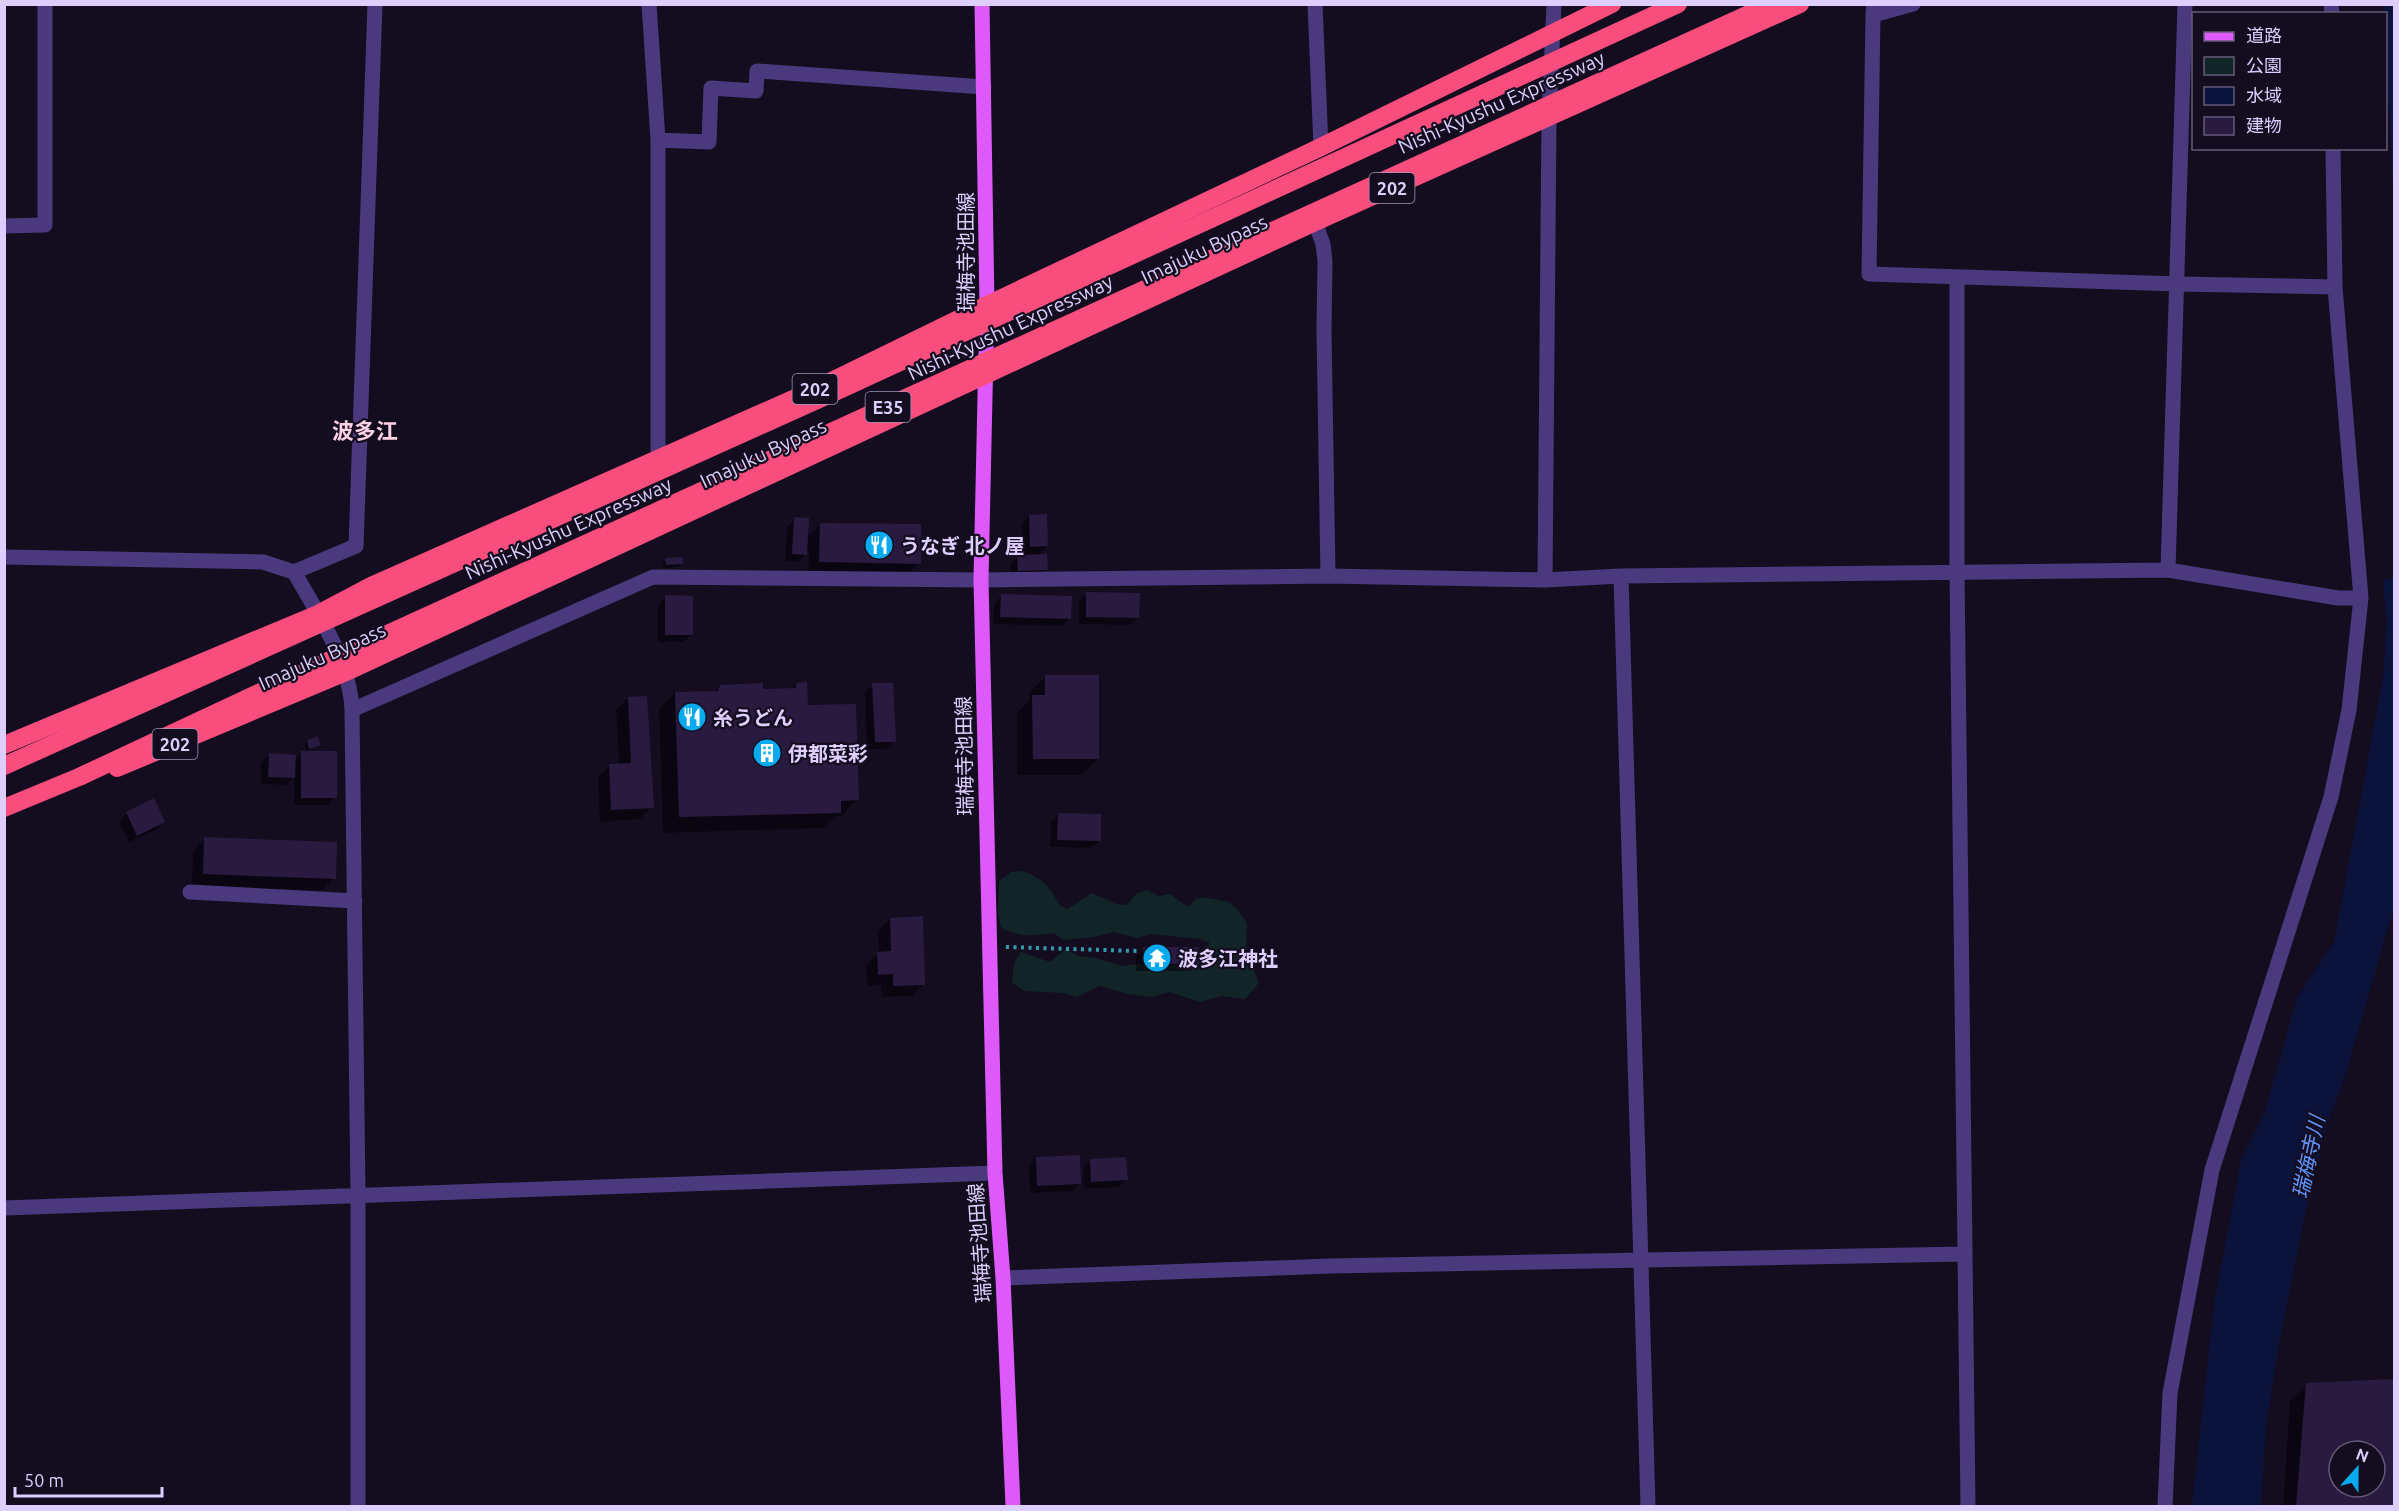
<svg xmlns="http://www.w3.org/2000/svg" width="2399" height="1511" viewBox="0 0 2399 1511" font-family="Ubuntu,'Noto Sans JP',sans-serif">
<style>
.green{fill:#112529}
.water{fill:#0b133b}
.shadow{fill:#0007;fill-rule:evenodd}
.building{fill:#291a40;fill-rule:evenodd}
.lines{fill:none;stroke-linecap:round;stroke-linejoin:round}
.path{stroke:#329cad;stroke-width:4;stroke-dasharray:3 4.5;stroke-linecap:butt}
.minor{stroke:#4a3a7d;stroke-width:15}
.major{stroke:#dd59f9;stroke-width:15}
.highway{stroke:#f94d7d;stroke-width:18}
.highway-bridge{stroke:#f94d7d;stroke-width:18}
.labels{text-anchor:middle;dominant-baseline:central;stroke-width:4.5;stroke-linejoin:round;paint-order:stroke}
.shield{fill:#140d20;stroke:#a194bb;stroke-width:1.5}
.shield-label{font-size:18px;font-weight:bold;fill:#ddcefd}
.street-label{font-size:20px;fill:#ddcefd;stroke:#140d20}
.poi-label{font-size:20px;font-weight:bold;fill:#ddcefd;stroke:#140d20;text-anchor:start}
.water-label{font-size:21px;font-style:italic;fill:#5f93fa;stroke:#140d20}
.quarter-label{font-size:22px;font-weight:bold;fill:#fdd0e4;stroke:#140d20}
</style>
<rect width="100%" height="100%" fill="#140d20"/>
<path class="green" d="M1021,871c21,6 29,16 39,35l8,3 24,-16 24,11 11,1 9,-11 11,-4 12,6 11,-2 18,13 8,-8 6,-2 27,5 9,8 9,13 -1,28 13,32 -14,16 -24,-3 -21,6 -30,-10 -19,5 -23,-3 -28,-8 -23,11 -13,-4 -40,-2 -12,-9 2,-19 7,-11 29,10 16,-13 12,7 17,2 27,8 17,-2 25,5 14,-6 12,1 4,-8 16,-13 -10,-4 -50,-5 -13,4 -23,-6 -21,5 -30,3 -9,-7c-20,3 -36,5 -53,-6l-3,-15 1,-31 12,-9z"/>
<path class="water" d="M2384,5h10v206z
M2394,578v329l-47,163 -22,61 -21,88 -24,120 -14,87 -5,80h-69l22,-202 27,-144 24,-49 32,-113 37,-56 50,-270 2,-51 -3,-41z"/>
<path class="shadow" d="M1029,516l18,30 -10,10 10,13 -8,8 -28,1 -1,-14 8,-7 4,-1v-32z
M795,519l11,20 15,-15 98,39 -12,12 -99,-1 1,-23 -11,11 -13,-1 2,-34z
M666,559l16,4 -4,4 -15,1v-5z
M1087,593l51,25 -8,7 -51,-1v-23z
M1001,596l69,22 -8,8 -69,-2 1,-20z
M666,597l26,37 -8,8h-26v-37z
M1045,677l53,82 -16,16h-65v-62l12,-12v-8z
M796,684l61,116 -16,16h-5l-13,12 -160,5 -4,-124 16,-16 39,-1 6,-6 41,4h30z
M873,685l21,56 -8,8h-19l-2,-57z
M628,698l24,109 -12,12 -40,3 -2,-45 12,-12h9l-3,-55z
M307,741l12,4 -13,6 -2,-6z
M302,752l33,45 -7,8h-34v-28l-8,8 -25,-1v-21l8,-8 26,5z
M127,813l36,9 -7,8 -27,12 -10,-21z
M1059,814l40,27 -8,7 -41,-1 1,-25z
M205,839l129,39 -12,12 -130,-4 1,-35z
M890,919l34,65 -12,12 -30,1 -1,-12 -14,1 -1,-21 13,-12 -1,-22z
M1144,949l53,15 -7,7h-54v-15z
M1036,1158l44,26 -8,7 -42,2 -1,-27z
M1091,1160l35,20 -8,7 -34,2 -1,-21z
M2394,1380v126h-111l7,-105 16,-16zM2339,1451h36v36h-36z"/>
<path class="building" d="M1047,514l1,32 -18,1 -1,-32z
M794,517l15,1 -2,37 -15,-1z
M820,523l101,1v40l-102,-2z
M1047,554l1,16 -30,1 -1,-16z
M683,557v7l-17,1 -1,-7z
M1086,592l54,1 -1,25 -53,-1z
M1001,594l71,2 -1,23 -71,-2z
M665,595l28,1v39h-28z
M1045,675h54v84h-66l-1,-64h13z
M807,682l1,23 48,-1 3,96 -18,1v12l-162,4 -4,-125 43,-1 2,-6 43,-2v6l33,-1v-5z
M872,683h21l3,59h-21z
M647,696l7,112 -43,2 -2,-46 22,-1 -3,-66z
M318,736l3,9 -12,4 -2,-9z
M301,751h36v47h-36z
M269,753l27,2 -1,23 -27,-1z
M154,798l11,24 -28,14 -11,-24z
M1058,813l43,1v27l-44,-1z
M204,837l133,5 -1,37 -133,-5z
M923,916l2,69 -32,1v-12l-15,1 -1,-23 14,-1 -1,-33z
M1143,947h56v17h-56z
M1080,1155l1,29 -44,2 -1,-29z
M1126,1157l2,23 -37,2 -1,-23z
M2394,1379v127h-98l10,-123zM2339,1451h36v36h-36z"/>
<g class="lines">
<path class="path" d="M1006,947l132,4"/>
<path class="minor" d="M649,4l9,136v319
M1315,4l6,143
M1874,4l-1,11 40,-11
M2331,4l1,10
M1873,15l-4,259 309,10 157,3
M658,140l51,2 2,-54 45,3 1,-20 227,16
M1315,222l8,22 2,17 -1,68 4,247
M4,226l41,-1v-221
M1957,277v294l11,935
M4,557l259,5 31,10c24,42 56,89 58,138l6,484v312
M2168,570l17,-566
M294,572l62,-26 19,-542
M1621,576l27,930
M1545,580l4,-463 5,-113
M352,710l301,-133 328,3 347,-4 217,4 76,-4 547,-6 170,28h23
M190,892l165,9
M4,1208l991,-35
M1003,1278l327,-12 634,-12
M2165,1506l5,-113 42,-223 119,-373 18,-87 12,-112 -26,-311 -2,-139"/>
<path class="major" d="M982,4l5,301 -6,275 14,593 8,105 10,228"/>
<path class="highway" d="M4,745l314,-131 53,-28 438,-194 178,-87 334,-158 291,-143
M117,768l229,-96 969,-450 485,-218"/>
<path class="highway-bridge" d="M4,766l833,-375 841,-387
M4,808l75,-31 201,-94 1491,-679"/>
</g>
<defs>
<g id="restaurant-disc" transform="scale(1.5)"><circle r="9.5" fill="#08aaef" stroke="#140d20"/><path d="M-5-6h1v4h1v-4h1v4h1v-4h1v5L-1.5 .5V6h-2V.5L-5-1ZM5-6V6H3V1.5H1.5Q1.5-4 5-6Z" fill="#fff"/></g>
<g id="building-disc" transform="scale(1.5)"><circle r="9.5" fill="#08aaef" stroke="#140d20"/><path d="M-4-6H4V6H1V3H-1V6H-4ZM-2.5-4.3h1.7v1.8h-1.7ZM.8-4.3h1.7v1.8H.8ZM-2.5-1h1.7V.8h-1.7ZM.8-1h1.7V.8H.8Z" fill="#fff"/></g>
<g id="temple-disc" transform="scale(1.5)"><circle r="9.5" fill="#08aaef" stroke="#140d20"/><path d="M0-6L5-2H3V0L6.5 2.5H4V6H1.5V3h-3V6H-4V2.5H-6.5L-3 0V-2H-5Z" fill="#fff"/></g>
</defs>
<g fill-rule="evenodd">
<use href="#restaurant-disc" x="879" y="545"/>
<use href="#restaurant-disc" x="692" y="717"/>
<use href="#building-disc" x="767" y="753"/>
<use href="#temple-disc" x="1157" y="958"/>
</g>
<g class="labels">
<g class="shield">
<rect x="1369.5" y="173" width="45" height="30" rx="4.5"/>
<rect x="792.5" y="374" width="45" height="30" rx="4.5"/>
<rect x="865.5" y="392" width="45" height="30" rx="4.5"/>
<rect x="152.5" y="729" width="45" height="30" rx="4.5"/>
</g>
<g class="shield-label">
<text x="1392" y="188">202</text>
<text x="815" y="389">202</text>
<text x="888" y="407">E35</text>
<text x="175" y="744">202</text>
</g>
<g class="street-label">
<text transform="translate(1501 102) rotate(-24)">Nishi-Kyushu Expressway</text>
<text transform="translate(1204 249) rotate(-25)">Imajuku Bypass</text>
<text transform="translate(965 252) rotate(-90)">瑞梅寺池田線</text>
<text transform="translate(1010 327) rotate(-25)">Nishi-Kyushu Expressway</text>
<text transform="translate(763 453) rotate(-25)">Imajuku Bypass</text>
<text transform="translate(568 528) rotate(-24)">Nishi-Kyushu Expressway</text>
<text transform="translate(322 656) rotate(-24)">Imajuku Bypass</text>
<text transform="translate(964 756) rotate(-91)">瑞梅寺池田線</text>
<text transform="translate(979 1243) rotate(-94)">瑞梅寺池田線</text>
</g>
<g class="poi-label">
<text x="900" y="545">うなぎ 北ノ屋</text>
<text x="713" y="717">糸うどん</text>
<text x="788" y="753">伊都菜彩</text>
<text x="1178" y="958">波多江神社</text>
</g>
<g class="water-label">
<text transform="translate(2308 1157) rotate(-78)">瑞梅寺川</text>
</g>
<g class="quarter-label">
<text x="365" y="430">波多江</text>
</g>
</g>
<rect width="2399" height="1511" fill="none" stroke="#ddcefd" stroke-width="12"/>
<rect x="2192" y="12" width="195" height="138" fill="#140d20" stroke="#645a78" stroke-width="1.5"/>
<rect x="2204" y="32" width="30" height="9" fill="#dd59f9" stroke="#645a78" stroke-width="1.5"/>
<text x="2246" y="42" font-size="18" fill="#ddcefd">道路</text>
<rect x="2204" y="57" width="30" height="18" fill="#112529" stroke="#645a78" stroke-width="1.5"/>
<text x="2246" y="72" font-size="18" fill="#ddcefd">公園</text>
<rect x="2204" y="87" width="30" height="18" fill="#0b133b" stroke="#645a78" stroke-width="1.5"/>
<text x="2246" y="102" font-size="18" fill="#ddcefd">水域</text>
<rect x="2204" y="117" width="30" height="18" fill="#291a40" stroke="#645a78" stroke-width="1.5"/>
<text x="2246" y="132" font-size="18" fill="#ddcefd">建物</text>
<g transform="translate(2357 1469) rotate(21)"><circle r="28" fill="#140d20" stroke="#645a78" stroke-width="1.5"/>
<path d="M0-4.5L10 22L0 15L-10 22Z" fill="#08aaef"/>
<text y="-9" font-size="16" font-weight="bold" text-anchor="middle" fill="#ddcefd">N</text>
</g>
<path d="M15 1487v9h147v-9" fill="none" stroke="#ddcefd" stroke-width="3"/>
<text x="24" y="1487" font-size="18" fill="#ddcefd" stroke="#140d20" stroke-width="4.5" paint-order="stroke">50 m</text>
</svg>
